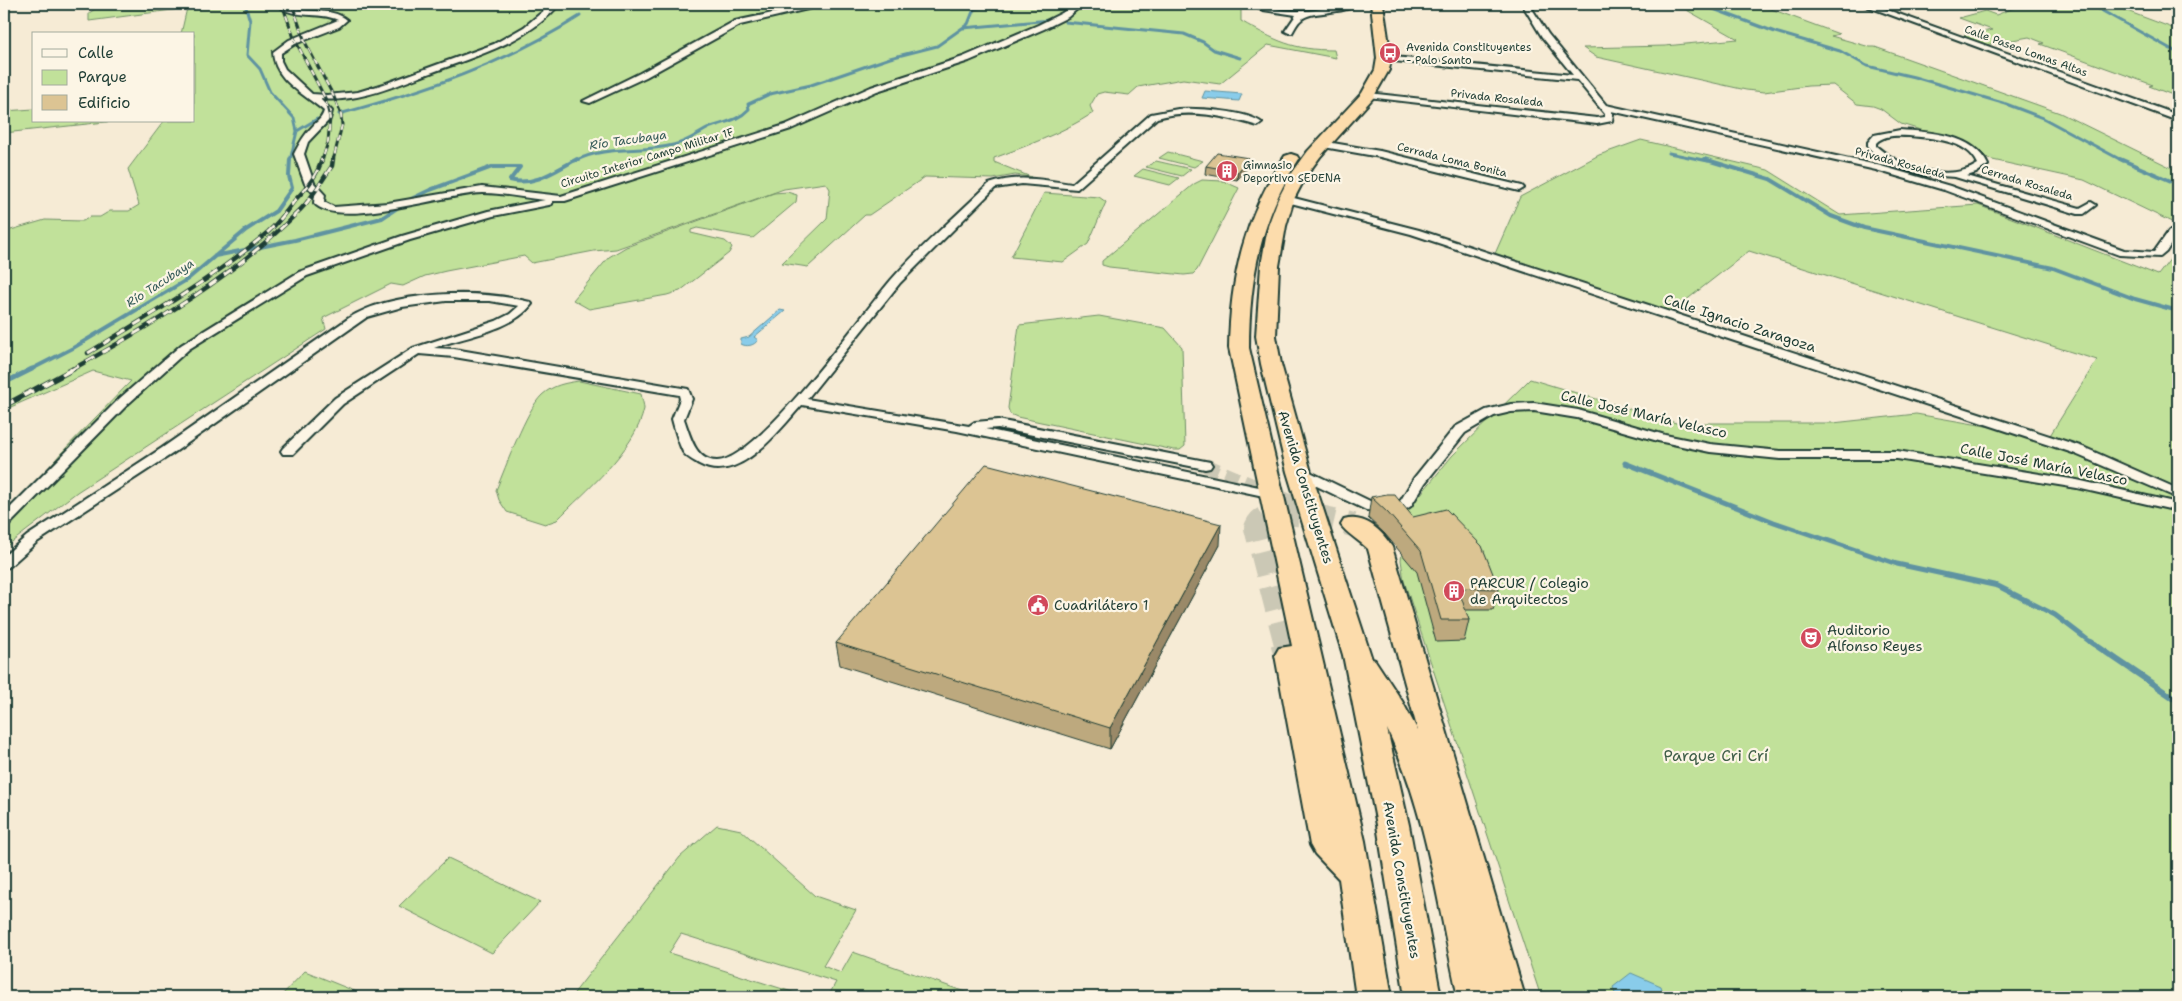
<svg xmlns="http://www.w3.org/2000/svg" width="2182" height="1001" viewBox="0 0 2182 1001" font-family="'Shantell Sans',sans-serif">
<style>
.green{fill:#c1e19a;stroke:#708f67}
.water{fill:#89ccea;stroke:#5f93a1}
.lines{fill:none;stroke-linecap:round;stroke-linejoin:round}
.stream-far3{stroke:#5f93a1;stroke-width:3}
.stream-far2{stroke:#5f93a1;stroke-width:4}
.stream-far1{stroke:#5f93a1;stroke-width:5}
.stream{stroke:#5f93a1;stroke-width:6}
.minor-tunnel{stroke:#cbc8b5;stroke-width:14;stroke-dasharray:14 7;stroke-linecap:butt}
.trunk-tunnel-far1{stroke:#cbc8b5;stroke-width:24;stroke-dasharray:24 12;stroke-linecap:butt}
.trunk-tunnel{stroke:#cbc8b5;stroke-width:31;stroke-dasharray:31 16;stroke-linecap:butt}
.minor-casing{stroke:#1f3d34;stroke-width:4}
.trunk-casing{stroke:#1f3d34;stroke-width:4}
.minor{fill:#fcf5e5;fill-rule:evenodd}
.trunk{fill:#fcdcac;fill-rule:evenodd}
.rail-far2-casing{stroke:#1f3d34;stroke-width:3}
.rail-far1-casing{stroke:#1f3d34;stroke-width:4.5}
.rail-casing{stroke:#1f3d34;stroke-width:5.5}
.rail-far2{stroke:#fcf5e5;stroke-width:2;stroke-dasharray:6;stroke-linecap:butt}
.rail-far1{stroke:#fcf5e5;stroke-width:3;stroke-dasharray:9;stroke-linecap:butt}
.rail{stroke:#fcf5e5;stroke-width:4;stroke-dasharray:11;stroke-linecap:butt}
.wall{fill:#bda97e;stroke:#1f3d34}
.shaded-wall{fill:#9a8967;stroke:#1f3d34}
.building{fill:#dcc493;stroke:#1f3d34}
.labels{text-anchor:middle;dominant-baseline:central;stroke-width:4.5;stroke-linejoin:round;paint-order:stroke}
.far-poi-label{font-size:11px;fill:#1f3d34;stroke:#fcf5e5;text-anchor:start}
.far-street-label{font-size:11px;fill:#1f3d34;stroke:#fcf5e5}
.far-water-label{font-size:12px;font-style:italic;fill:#345a58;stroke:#fcf5e5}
.street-label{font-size:14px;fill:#1f3d34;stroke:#fcf5e5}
.poi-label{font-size:14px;fill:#1f3d34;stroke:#fcf5e5;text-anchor:start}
.near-park-label{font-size:16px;fill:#3f5e48;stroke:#fcf5e5}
</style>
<rect width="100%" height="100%" fill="#f6ebd5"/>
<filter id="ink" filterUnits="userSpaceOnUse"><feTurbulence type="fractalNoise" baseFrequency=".02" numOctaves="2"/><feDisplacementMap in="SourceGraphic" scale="10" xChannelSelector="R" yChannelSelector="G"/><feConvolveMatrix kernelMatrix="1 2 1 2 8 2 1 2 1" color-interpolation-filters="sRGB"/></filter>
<g filter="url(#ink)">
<path class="green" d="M103,4h1138v17c35,20 52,29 93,29l2,8 -68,-13 -48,39 -37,-5 -45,8 -9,8 -25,-3 -7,2 -7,12 3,7c-31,20 -64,32 -99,45v4l37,15 -16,-2 -22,4 -68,-2 -56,38h-4l-57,52 -26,-4 45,-44 3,-30 -4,-6 -42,6 -168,60 -22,2 -62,12 -8,-7 -78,15 -21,5 -22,10 -12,-2 -68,34 3,11 -249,163 -73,56v-29l58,-67 69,-71 -38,-10 -89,39v-142l3,-2 -3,-1 1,-17 -1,-1v-15l41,-12 38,1 7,-4h10l10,-6h19l10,-6 -11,-36 36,-48h30v-87h-13l6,-26 -98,13v-8z
M1676,4h59l15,5 13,-3 76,28 -8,2 39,11h5l185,66 118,58v54l-94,-45 -96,-21 -7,-7 -12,-7 -68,-21 -20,-15 -8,-3 -16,-2 -24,-19 -25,1 -44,6 -18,-2 -150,-33 -13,-9 82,-2 73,-7z
M2024,4h84l70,26v67l-29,-11 4,-1 -113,-41 4,-1 -15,-6 -44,8 -24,-9 31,-6 -33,-12 26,-7 11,4z
M34,109v12h81l-111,12v-22z
M1641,140l127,30 72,45 138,-10 180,70 20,-26v748h-637l-137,-416 -3,-21 6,-49 45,-55 78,-77 146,44h157l83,-9 133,23 48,-77 -348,-109 -78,61 -177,-56 26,-59 79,-42z
M1168,152l35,9 -9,6 -35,-9z
M1156,161l35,8 -9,7 -36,-9z
M1143,169l36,9 -9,7 -36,-9z
M1202,180l21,1 16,7 -42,82 -4,4 -9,1 -75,-8 -7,-2v-4l92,-77z
M787,192l10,3 -1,7 -43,36 -56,-10 -6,2v3l34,8 7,6 -3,6 -49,38 -13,4 -78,14 -16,-9 36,-43 17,-10 148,-54z
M1044,193l55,4 7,5 -18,42 -25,18 -52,-5z
M1099,316l66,12 17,19 3,99 -5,4h-6l-157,-33 -7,-3 -2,-6 11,-83z
M579,381l62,13c1,5 3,11 3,15 -9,42 -59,82 -87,111l-12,4 -38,-12 -8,-12 -3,-10c10,-23 30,-80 46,-95 11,-10 23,-12 37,-14z
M717,825l24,5 74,66 41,14 -33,56 18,7 12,-21 126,45h-151l8,-15 -155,-48 -12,19 139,44h-237l109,-140z
M448,858l92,44 -48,51 -93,-47z
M305,971l64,26h-89z"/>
<path class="water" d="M1205,91l37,3 -3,7 -37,-3z
M780,310l5,1 -31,26 4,3c-4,6 -12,7 -17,4v-5l8,-2z
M1631,973l30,13 3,11h-48l-3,-10z"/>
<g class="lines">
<path class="stream-far3" d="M245,4l5,17 -3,34 13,14 10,23 24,26 3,13 -7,30
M1700,4l75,28 65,19 27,15 47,11 92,27 37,14 80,43
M2090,4l88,49
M1065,22l119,12 19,8 11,8 26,8
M963,28l87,-8
M339,114c85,-23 166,-50 241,-98
M297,131l20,-12
M1669,153l39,8
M575,161c30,-16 66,-8 98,-16 15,-3 25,-12 38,-18 14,-5 27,-6 38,-18l-1,-5 22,-10 41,-9 79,-27 47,-12 31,-22 6,-15 24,-5"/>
<path class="stream-far2" d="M1704,159l66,20 61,37 33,12 189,40 82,31 43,12
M2120,159l58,25
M215,256l80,-16 87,-22 27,-18 21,-10 62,-23h28l-10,13c24,7 46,-10 67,-21
M30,370l43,-22 115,-69 58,-49 30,-19 16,-23 -3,-12 1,-17"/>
<path class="stream-far1" d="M4,383l28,-14
M1625,463l149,59 123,42 101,22 57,29 38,29"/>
<path class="stream" d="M2091,642l87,59"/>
<path class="minor-tunnel" d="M1205,465l125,53"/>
<path class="trunk-tunnel-far1" d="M1286,644l-30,-116c2,-4 3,-7 7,-9 20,-12 69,0 90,6"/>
<path class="trunk-tunnel" d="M1286,642l3,13"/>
<g class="minor-casing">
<path id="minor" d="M277,4c8,0 14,4 23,6 15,2 35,-1 47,10l-8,7 -44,17 -14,9v8l4,8 27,25 15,1 31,-3 26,-8 110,-40 30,-17 28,-23h8c-33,38 -81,51 -127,68 -36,13 -74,31 -113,27l12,12 -2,8 -22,23 -4,12 10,29 11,12 -1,7 10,5 54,-4 94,-16 79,9 224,-71 86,-38 92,-30 75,-32 24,-12 13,-9h8l-15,13 -24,12 -75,32 -92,30 -86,38 -226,72h-12l-1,3 -3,1 -56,11 -83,24 -103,36 -118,73 -61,55 -119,121 -5,1v-12l116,-116 61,-53 118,-73 103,-36 86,-25 57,-11c-21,-2 -42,-7 -62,-7 -34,0 -146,37 -169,10l1,-8 -10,-11 -11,-30c5,-10 10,-19 18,-27 5,-6 10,-8 12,-16 -19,-17 -50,-30 -51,-59l16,-12 49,-20c-19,-9 -46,0 -61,-16z
M816,4h13l-89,21 -94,52 -56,26 -7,-2 57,-28 95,-52z
M1253,4c9,-1 15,3 23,5 9,2 18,2 27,2 18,0 37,-8 55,-7 -15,11 -48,6 -57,16 -4,3 -6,8 -9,13h-3l-4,-2 11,-16 -33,-5z
M1522,4h7l19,30 58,71 275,61 69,20 174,64 30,2 15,-21h8l1,2 -12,19 -6,5 -41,-2 -175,-65 -68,-20 -265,-59 2,3 -1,7 -15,3 -229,-27 -4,-2 4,-2 229,25 8,-1v-3l-28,-34 -193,-20 -4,-2 4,-2 189,19 -31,-38z
M1861,4h10l307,111v6z
M1178,109c20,-1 70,2 84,14l-4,3c-33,-9 -67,-18 -101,-8l-80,71 -55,-5 -27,4 -95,95 -93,116 162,27 6,-4 23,-2 207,41 5,1 2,3 -2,3 -5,1 -207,-41 -13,1 288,61 5,1 2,3 -2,3 -5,1 -316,-67 -155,-26c-23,25 -63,81 -103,59 -5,-3 -13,-7 -16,-12 -5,-10 -8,-22 -11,-33l8,-20 -1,-4 -225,-38 -35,-3 -76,50 -50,50h-10l-2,-3 2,-3 52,-50 78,-50 83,-27 14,-7 9,-8 -29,-5h-44l-44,6 -35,10 -195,137 -135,88 -28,25 -5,2v-13l23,-20 135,-88 187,-130c43,-28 132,-29 181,-16l2,2c-20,27 -67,32 -98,44l20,1 234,40 4,10 -8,20c6,16 11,42 33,42 41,0 144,-146 174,-181 30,-34 65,-64 98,-96 28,-10 54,-4 83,0l79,-70z
M1900,130c30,2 74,4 88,35l-12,8 -9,3 113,32 11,-6 5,3 -12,9h-6l-123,-37 -29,-2 -20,-5 -28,-13 -10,-10v-5l6,-7zM1909,136c23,2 59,4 69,28 -29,19 -77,4 -102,-18v-3c9,-9 22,-7 33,-7z
M1321,141l59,10 142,35 2,2 -5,3 -139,-34 -62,-11v-4z
M1286,196l133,34 664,217 95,42v9l-105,-45 -662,-219 -128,-33 -2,-2z
M1534,403l44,7 87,25 45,9 70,7h117l180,29 101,23v8l-101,-23 -180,-29h-117l-70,-7 -52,-11 -81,-23 -43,-7 -23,1 -17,4 -29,17 -40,50 -14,23 -6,4 -14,3 -25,-3 -72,-35 -2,-3 2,-3h10l70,34 22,1 5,-4 13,-22 41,-51 31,-17 25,-6z"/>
</g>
<g class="trunk-casing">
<path id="trunk" d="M1371,4h12l8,54 -2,12 -16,28 -53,59 -14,19 -12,23 -8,27 -7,40 -3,70 5,28 30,108 61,187 3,1 27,41 16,30 -50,-182c-8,-8 -22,-16 -27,-24l3,-5c21,-6 38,11 48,27l133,450h-67c-20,-90 -31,-184 -71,-268l22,96 32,172h-36l-28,-172 -34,-170 -56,-183 -26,-108 -5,-28 5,-70 7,-40 10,-27 12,-23 18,-25 54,-58 13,-23 2,-12z
M1291,154l6,2 2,3c-38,57 -50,121 -50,189l116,493 27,156h-36l-17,-118 -24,-25 -5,-9 -35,-190 4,-7 13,-2 -63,-298c1,-70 16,-134 56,-192z"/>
</g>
<use href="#minor" class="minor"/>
<use href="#trunk" class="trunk"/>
<g class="rail-far2-casing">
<path id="rail-far2" d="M282,4l12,34 31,60 5,20 -2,24 -6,19
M292,4l13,38 29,55 7,18 1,10 -9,36"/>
</g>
<g class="rail-far1-casing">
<path id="rail-far1" d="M88,353c61,-37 125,-74 180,-121 10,-9 19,-21 27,-32 11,-11 23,-26 27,-41
M71,370c81,-45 164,-94 230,-161 12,-12 21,-29 31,-43l1,-7"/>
</g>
<g class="rail-casing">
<path id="rail" d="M4,406l69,-37"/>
</g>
<use href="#rail-far2" class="rail-far2"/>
<use href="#rail-far1" class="rail-far1"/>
<use href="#rail" class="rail"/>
</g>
<path class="wall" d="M1249,158l-1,9 -11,13 -32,-6 1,-8z
M1371,497l42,20 86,72 -6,21h-28l4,10 -5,21 -28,1 -19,-70 -32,-38 -17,-16z
M1220,545l-110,204 -270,-84 -4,-22z"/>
<path class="shaded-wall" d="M1249,158l-1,9 -11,13 1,-8z
M1221,524l-1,21 -110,204v-21z"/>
<path class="building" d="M1217,153l32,5 -11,14 -32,-6z
M986,464l235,60 -111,204 -274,-85z
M1387,494h7l19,23 33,-8 36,37 17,43 -41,-1 11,32h-28l-20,-69 -33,-38 -17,-16z"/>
</g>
<defs>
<g id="bus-disc" transform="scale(1.125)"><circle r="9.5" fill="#d1495b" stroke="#fcf5e5"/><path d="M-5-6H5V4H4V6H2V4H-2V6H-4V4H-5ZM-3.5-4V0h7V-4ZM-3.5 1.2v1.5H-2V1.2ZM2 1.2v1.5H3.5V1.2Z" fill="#fff"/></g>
<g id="building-disc" transform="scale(1.125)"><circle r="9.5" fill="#d1495b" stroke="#fcf5e5"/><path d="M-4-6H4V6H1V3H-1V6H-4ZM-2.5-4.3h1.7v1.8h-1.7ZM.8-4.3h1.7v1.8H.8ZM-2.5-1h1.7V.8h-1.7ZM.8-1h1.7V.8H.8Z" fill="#fff"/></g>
<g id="civic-disc" transform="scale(1.125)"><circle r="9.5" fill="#d1495b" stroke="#fcf5e5"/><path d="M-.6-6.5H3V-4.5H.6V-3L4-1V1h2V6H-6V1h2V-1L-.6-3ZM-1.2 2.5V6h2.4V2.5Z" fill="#fff"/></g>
<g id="theatre-disc" transform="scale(1.125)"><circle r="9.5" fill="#d1495b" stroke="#fcf5e5"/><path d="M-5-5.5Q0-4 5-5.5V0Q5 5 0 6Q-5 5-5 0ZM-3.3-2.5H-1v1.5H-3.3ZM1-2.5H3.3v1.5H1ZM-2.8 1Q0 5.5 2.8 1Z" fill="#fff"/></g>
</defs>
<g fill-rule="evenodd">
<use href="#bus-disc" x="1390" y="53"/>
<use href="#building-disc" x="1227" y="171"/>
<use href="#building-disc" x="1454" y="591"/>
<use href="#civic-disc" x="1038" y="605"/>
<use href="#theatre-disc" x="1811" y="638"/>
</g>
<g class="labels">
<g class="far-poi-label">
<text x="1406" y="47">Avenida Constituyentes<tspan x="1406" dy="13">- Palo Santo</tspan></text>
<text x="1243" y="165">Gimnasio<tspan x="1243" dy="13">Deportivo SEDENA</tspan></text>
</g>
<g class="far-street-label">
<text transform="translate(2026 51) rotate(20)">Calle Paseo Lomas Altas</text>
<text transform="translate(1497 98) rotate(6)">Privada Rosaleda</text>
<text transform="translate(647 158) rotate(-17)">Circuito Interior Campo Militar 1F</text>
<text transform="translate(1452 160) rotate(14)">Cerrada Loma Bonita</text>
<text transform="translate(1900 163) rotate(15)">Privada Rosaleda</text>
<text transform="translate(2027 183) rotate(17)">Cerrada Rosaleda</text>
</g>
<g class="far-water-label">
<text transform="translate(628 140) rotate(-8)">Río Tacubaya</text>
<text transform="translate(160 283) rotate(-33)">Río Tacubaya</text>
</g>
<g class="street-label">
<text transform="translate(1740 323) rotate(18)">Calle Ignacio Zaragoza</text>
<text transform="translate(1644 414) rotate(13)">Calle José María Velasco</text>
<text transform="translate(2044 464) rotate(11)">Calle José María Velasco</text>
<text transform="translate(1306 487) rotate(73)">Avenida Constituyentes</text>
<text transform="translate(1402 880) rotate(80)">Avenida Constituyentes</text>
</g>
<g class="poi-label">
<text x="1470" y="583">PARCUR / Colegio<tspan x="1470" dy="16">de Arquitectos</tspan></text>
<text x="1054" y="605">Cuadrilátero 1</text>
<text x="1827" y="630">Auditorio<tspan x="1827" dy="16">Alfonso Reyes</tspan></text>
</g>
<g class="near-park-label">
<text x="1716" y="755">Parque Cri Crí</text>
</g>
</g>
<rect width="2182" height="1001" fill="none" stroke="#fcf5e5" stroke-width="20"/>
<rect x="10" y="10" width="2162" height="981" fill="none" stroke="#1f3d34" stroke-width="2" filter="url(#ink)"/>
<rect x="32" y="32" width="162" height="90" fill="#fcf5e5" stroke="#a4ab9e"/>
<rect x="42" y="49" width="25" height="8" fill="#fcf5e5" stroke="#a4ab9e"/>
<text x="78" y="58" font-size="15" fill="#1f3d34">Calle</text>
<rect x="42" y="70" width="25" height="15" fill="#c1e19a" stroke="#a4ab9e"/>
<text x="78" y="82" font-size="15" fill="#1f3d34">Parque</text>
<rect x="42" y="95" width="25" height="15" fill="#dcc493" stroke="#a4ab9e"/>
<text x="78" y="108" font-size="15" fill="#1f3d34">Edificio</text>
</svg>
